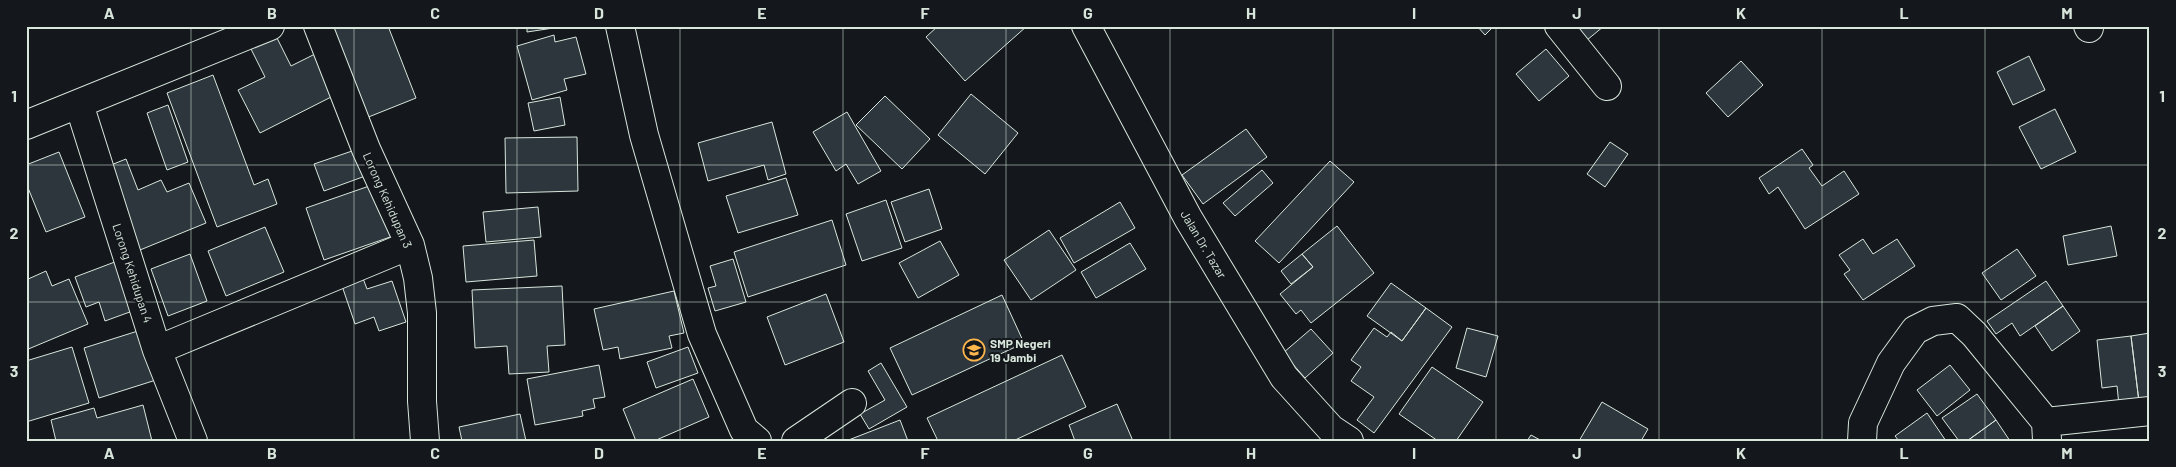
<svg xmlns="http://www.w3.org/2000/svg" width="2176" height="467" viewBox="0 0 2176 467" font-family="Barlow,sans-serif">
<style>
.building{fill:#2c363c;stroke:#d8e6dc}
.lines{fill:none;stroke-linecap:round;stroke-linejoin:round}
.minor-casing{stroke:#d8e6dc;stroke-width:30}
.minor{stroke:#14181c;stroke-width:28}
.grid{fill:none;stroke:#d8e6dc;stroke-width:1;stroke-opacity:0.55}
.labels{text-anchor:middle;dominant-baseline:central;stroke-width:4;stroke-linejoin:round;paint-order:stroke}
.street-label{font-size:12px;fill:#d8e6dc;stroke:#14181c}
.poi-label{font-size:12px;font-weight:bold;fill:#d8e6dc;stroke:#14181c;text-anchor:start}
.neatline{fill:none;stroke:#d8e6dc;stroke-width:2}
.grid-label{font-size:16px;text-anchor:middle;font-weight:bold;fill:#d8e6dc}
</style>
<rect width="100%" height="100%" fill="#14181c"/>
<path class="building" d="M325,26h63l28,72 -55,22z
M527,26h33v1l-33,5z
M938,26h89l-62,55 -39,-44z
M1477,26h17l-9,9z
M1566,26h38l-23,19z
M554,35l1,7 21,-5 10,37 -22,5 3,11 -35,10 -15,-54z
M276,36l15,30 28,-14 20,41 -79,40 -22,-43 27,-13 -14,-28z
M1546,49l23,27 -30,25 -23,-27z
M2029,56l16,34 -32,15 -16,-33z
M1741,61l22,24 -35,32 -22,-24z
M213,75l41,110 14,-6 9,25 -60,23 -50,-134z
M971,94l47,39 -33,41 -47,-39z
M885,96l45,43 -28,30 -46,-44z
M560,97l5,28 -31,6 -6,-28z
M168,105l20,57 -21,8 -20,-57z
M2055,109l21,43 -35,17 -22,-42z
M847,112l34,59 -23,13 -12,-20 -10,7 -23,-39z
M772,122l14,52 -18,6 -4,-15 -56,16 -10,-38z
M1246,129l21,28 -64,47 -21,-29z
M577,137l1,54 -72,2 -1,-55z
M1610,142l18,12 -23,33 -18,-13z
M358,149l10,26 -44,16 -10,-27z
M1802,149l11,16 -4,3 13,18 22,-15 15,23 -54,35 -27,-42 -9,7 -10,-16z
M59,152l26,65 -39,15 -20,-49v-18z
M126,159l12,31 23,-10 6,12 22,-9 17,40 -66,27 -34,-83z
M1330,161l24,21 -75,81 -24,-22z
M1262,170l11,13 -38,33 -12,-13z
M786,178l12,37 -60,18 -12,-37z
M375,184l18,52 -69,24 -18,-52z
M929,189l13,40 -37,13 -14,-40z
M886,200l16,48 -40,13 -16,-47z
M1120,202l15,26 -61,35 -14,-25z
M538,207l3,30 -55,5 -3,-30z
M832,220l14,45 -98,32 -14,-45z
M1337,226l37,47 -63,50 -10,-13 -5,4 -16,-20 33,-27 -11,-13z
M2111,226l6,30 -49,9 -5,-29z
M265,227l19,45 -58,24 -18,-45z
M1049,230l27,40 -45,30 -27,-40z
M1863,239l10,15 24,-15 18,27 -52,34 -19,-26 6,-4 -11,-15z
M534,240l3,36 -71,6 -3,-36z
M940,241l19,34 -41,23 -19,-35z
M1130,243l16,26 -50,29 -15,-26z
M2017,249l19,27 -35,24 -19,-27z
M190,254l17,47 -39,15 -17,-47z
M1302,254l11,13 -22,17 -10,-13z
M733,259l13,43 -31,9 -7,-23 8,-2 -6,-20z
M120,260l18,49 -33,12 -6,-19 -13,5 -11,-30z
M46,271l6,15 17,-7 19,45 -62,26v-70z
M361,273l6,16 25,-8 14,41 -27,9 -5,-14 -19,7 -15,-44z
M2046,281l17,25 -43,30 -8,-13 -16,11 -9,-13z
M1391,283l35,25 -24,33 -35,-25z
M562,286l3,59 -18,1 2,26 -40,2 -2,-28 -32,2 -3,-58z
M674,291l10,42 -15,3 3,12 -52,11 -2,-12 -15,3 -9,-41z
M826,294l18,48 -59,23 -18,-48z
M1002,295l22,48 -112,52 -22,-47z
M2063,306l17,25 -28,20 -17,-25z
M1426,308l26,19 -78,106 -17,-13 17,-23 -23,-16 10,-14 -10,-7 23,-32 13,9 4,-5 11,9z
M1467,328l31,8 -12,41 -30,-9z
M1311,329l22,24 -28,25 -22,-25z
M141,330l15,50 -57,18 -15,-50z
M2150,333v68l-11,1 -8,-66z
M2131,336l8,66 -20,3 -2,-19 -15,2 -5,-48z
M72,347l17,56 -63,19v-61z
M688,347l10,26 -42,15 -9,-26z
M1062,355l24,52 -73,34h-75l-11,-23z
M881,363l26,44 -38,22 -9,-15 25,-14 -17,-29z
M599,365l6,32 -12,2 2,9 -13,3 1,5 -48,9 -8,-46z
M1950,365l20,25 -33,26 -20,-26z
M1432,367l51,35 -27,39h-18l-39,-27z
M693,379l16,38 -55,24h-18l-13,-32z
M1977,394l19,26 -29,21h-8l-17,-23z
M1602,402l46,27 -7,12h-62z
M1117,404l16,37h-58l-6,-16z
M143,405l9,36h-96l-5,-21 43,-12 3,10z
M1927,413l19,28h-47l-4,-5z
M520,414l6,27h-64l-3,-14z
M900,420l8,21h-62z
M1996,420l14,21h-43z
M1531,435l11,6h-15z"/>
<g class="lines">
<g class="minor-casing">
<path id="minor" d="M318,26l48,123 44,96 8,33 4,35v88l3,40
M620,26l24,109 58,199 42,96 13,11
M1086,26l102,192 96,159 47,52 18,12
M1559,26l48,60
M2088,26l1,2
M79,104l78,246 36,91
M26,125l244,-99
M157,350l253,-105
M2047,440l-1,-18 104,-11
M796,441l56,-38
M1862,441l1,-18 28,-60 24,-33 18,-9 24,-3 17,16 72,88"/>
</g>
<use href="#minor" class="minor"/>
</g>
<path class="grid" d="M191,26v415M354,26v415M517,26v415M680,26v415M843,26v415M1006,26v415M1170,26v415M1333,26v415M1496,26v415M1659,26v415M1822,26v415M1985,26v415M26,165h2124M26,302h2124"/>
<defs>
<g id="school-ring" transform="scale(1.125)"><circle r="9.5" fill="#14181c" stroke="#ffb74d" stroke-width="1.5"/><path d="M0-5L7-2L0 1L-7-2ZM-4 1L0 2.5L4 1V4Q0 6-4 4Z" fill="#ffb74d"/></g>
</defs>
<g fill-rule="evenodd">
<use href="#school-ring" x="974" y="350"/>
</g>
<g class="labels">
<g class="street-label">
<text transform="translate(388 200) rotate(66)">Lorong Kehidupan 3</text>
<text transform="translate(1204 244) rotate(59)">Jalan Dr. Tazar</text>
<text transform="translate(133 273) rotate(72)">Lorong Kehidupan 4</text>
</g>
<g class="poi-label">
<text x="990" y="343">SMP Negeri<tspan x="990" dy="14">19 Jambi</tspan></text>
</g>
</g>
<rect width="2176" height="467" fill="none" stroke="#14181c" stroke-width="55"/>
<rect x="28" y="28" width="2120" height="412" class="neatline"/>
<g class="grid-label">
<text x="109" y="19">A</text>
<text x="272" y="19">B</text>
<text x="435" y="19">C</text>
<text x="599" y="19">D</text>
<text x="762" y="19">E</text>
<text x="925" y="19">F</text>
<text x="1088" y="19">G</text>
<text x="1251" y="19">H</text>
<text x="1414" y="19">I</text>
<text x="1577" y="19">J</text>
<text x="1741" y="19">K</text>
<text x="1904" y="19">L</text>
<text x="2067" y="19">M</text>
<text x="14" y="102">1</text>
<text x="2162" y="102">1</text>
<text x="14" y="239">2</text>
<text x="2162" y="239">2</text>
<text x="14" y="377">3</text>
<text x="2162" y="377">3</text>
<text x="109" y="459">A</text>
<text x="272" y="459">B</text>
<text x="435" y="459">C</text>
<text x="599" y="459">D</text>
<text x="762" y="459">E</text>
<text x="925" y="459">F</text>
<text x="1088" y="459">G</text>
<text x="1251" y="459">H</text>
<text x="1414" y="459">I</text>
<text x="1577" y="459">J</text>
<text x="1741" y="459">K</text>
<text x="1904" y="459">L</text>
<text x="2067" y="459">M</text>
</g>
</svg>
